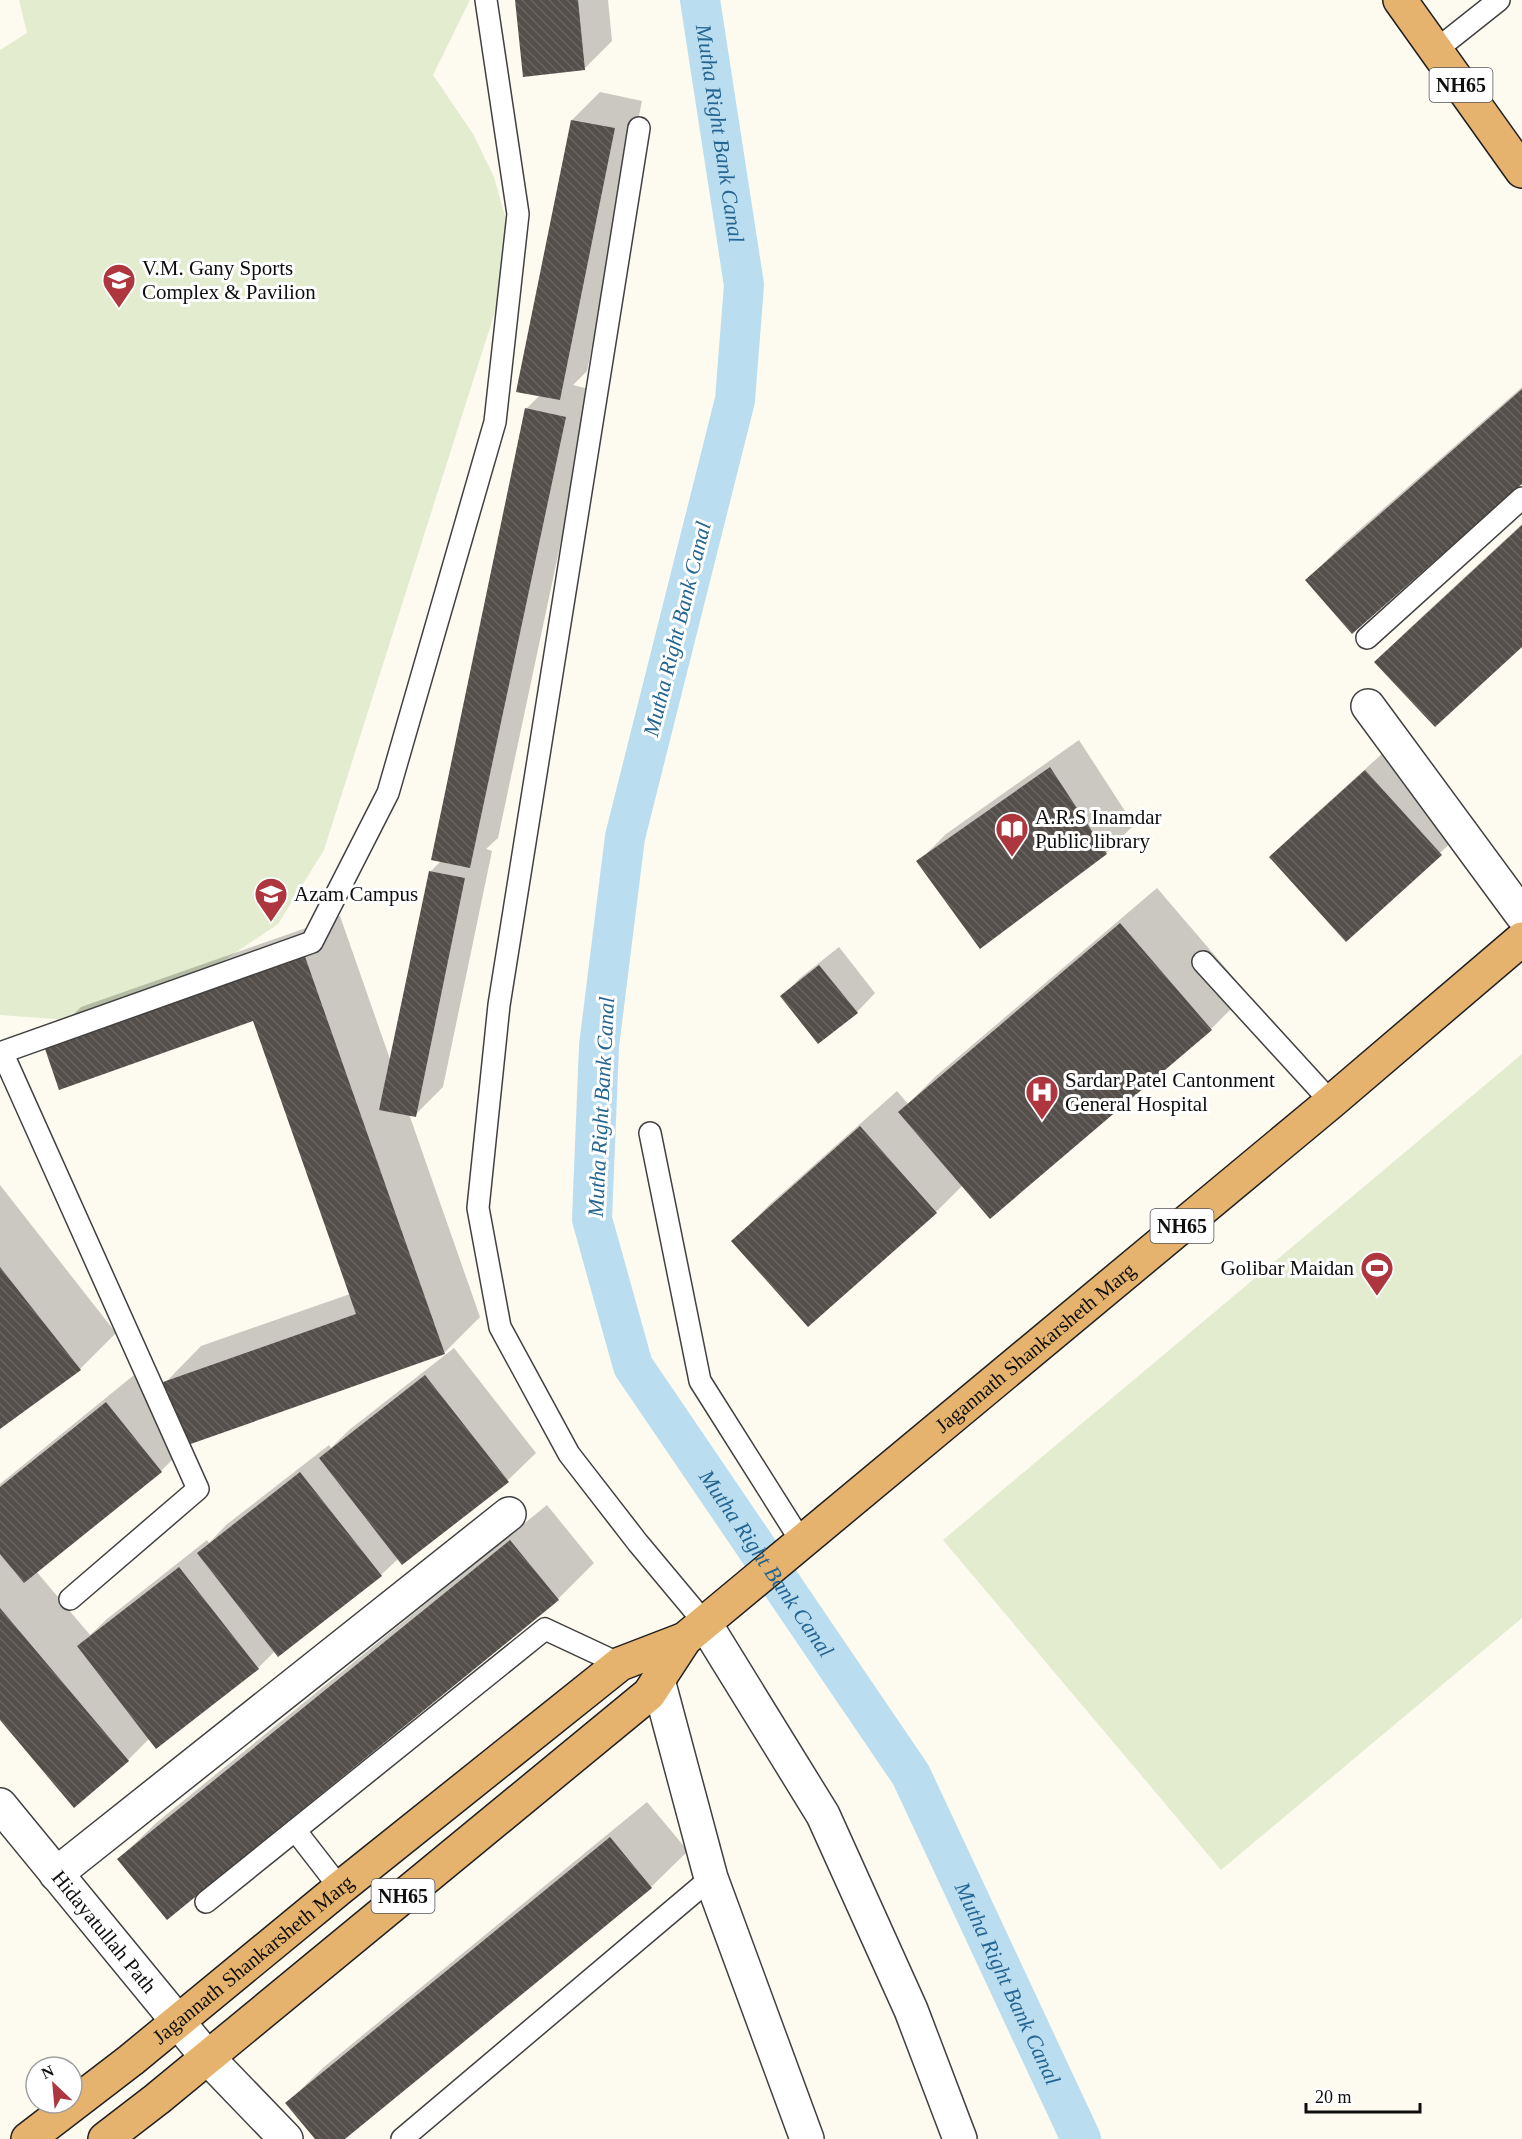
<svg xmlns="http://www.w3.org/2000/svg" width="1522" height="2139" viewBox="0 0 1522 2139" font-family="'Times New Roman',serif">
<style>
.pitch{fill:#e3ecce}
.shadow{fill:#0003}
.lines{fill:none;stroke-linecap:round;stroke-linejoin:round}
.canal{stroke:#baddef;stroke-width:40}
.building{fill:url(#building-back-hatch)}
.service-casing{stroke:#414141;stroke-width:24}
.minor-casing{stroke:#414141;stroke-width:36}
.tertiary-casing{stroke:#414141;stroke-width:36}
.trunk-casing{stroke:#1f1f1f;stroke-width:36}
.service{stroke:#fff;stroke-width:21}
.minor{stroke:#fff;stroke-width:33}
.tertiary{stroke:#fff;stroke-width:33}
.trunk{stroke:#e6b36e;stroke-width:33}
.labels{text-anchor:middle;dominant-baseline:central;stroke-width:6;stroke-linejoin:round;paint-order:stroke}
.shield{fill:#fff;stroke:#565656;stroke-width:1.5}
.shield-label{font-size:20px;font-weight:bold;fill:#0e0e0e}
.poi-label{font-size:21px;fill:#0e0e0e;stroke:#fff;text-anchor:start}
.street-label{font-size:21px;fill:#0e0e0e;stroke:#fff}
.water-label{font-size:22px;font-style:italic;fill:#256591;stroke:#fff}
</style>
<defs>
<pattern id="building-back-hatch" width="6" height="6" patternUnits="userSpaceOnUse" patternTransform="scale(1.5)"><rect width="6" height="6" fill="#554f4b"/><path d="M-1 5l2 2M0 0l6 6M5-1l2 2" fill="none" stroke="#696461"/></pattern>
</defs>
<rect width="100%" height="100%" fill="#fdfaf0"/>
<path class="pitch" d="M19,0h451l-37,75 40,59 21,43 18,64 -13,58 -175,551 -46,74 -55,37 -70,32 -84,27 -69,-5v-965l27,-17z
M1522,1054v564l-301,252 -278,-330z"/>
<path class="shadow" d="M517,0h91l4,41 -28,28z
M600,92l42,9 -55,270 -14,14 20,5 -95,448 -12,11 6,2 -49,236 -28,28 -6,-1 71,203 -36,36 -255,90 -28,28 -125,100 54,64 17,-16 100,-79 2,3 17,-18 103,-80 2,3 18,-18 105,-82 82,105 -28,27 -109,78 -18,17 -106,76 -17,17 -108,70 -22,22 -54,46 -74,-88v-234l134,-109 49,61 -18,-53 36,-37 149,-52 -96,-275 -210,24 37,-36 259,-91 51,146 39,-190 11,-11 85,-452 14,-14 32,-275z
M1522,387v95l-215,98 36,-36z
M1522,524v121l-146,17 36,-36z
M1079,740l55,85 -28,28 -188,9 28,-28z
M1394,743l75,83 -123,114 -75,-83 28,-28z
M1157,888l90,105 -36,36 -248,156 -27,27 -128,113 -75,-84 36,-36 128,-114 11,13 28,-28z
M839,947l36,46 -18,19 -75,-15 18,-19z
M0,1185l116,148 -36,36 -80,58z
M547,1505l47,58 -36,36 -439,260 37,-36z
M647,1802l41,49 -37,36 -308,252h-26l-30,-36 37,-36z"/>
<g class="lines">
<path class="canal" id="s1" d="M700,0l44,285 -9,115 -110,437 -26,209 -7,173 41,147 278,409 170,364"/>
</g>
<path class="building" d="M515,0h63l7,70 -62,7z
M571,120l44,8 -55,272 -44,-8z
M1522,389v95l-170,150 -47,-54z
M525,408l41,9 -96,451 -39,-8z
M1522,525v122l-87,80 -61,-65z
M1050,767l57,87 -127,95 -64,-88z
M1365,770l77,85 -96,87 -77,-85z
M429,871l36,7 -49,239 -37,-7z
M1120,923l92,107 -222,189 -92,-107z
M303,951l142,403 -260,92 -22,-64 193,-68 -103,-293 -194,69 -16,-47z
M819,965l39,48 -40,31 -38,-48z
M860,1126l77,87 -129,114 -77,-86z
M0,1267l81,103 -81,59z
M425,1375l84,107 -107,83 -83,-107z
M106,1402l56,70 -138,111 -24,-29v-67z
M300,1472l82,104 -104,81 -81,-104z
M510,1540l49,60 -392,320 -50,-61z
M179,1567l80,102 -103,80 -79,-103z
M0,1608l129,153 -55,47 -74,-88z
M610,1837l42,51 -307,251h-30l-30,-36z"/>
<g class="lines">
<g class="service-casing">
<path id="service" d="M1436,50l63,-50
M639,128l-140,877 -21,203 22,119 69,127 69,89 66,79
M1367,638l155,-140
M1203,962l128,140
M2,1052l196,437 -128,110
M0,1053l312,-111 76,-149 107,-371 23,-208 -32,-214
M650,1133l50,248 101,160
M295,1830l45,58
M206,1902l339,-273 75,35
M402,2139l309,-261"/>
</g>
<g class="minor-casing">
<path id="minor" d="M1368,706l154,209
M704,1622l119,193 88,195 49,129
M658,1680l53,198 96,261
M56,1874l453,-360
M207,2057l79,82"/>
</g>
<g class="tertiary-casing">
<g id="tertiary">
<path id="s2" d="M0,1805l207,252"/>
</g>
</g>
<g class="trunk-casing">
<g id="trunk">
<path d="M1400,0l122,171"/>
<path id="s3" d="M28,2139l103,-79 209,-172 280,-224 65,-25"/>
<path id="s4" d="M105,2139l52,-40 492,-405 36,-55 646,-537 191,-163"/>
</g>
</g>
<use href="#service" class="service"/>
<use href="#minor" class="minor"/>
<use href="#tertiary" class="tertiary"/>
<use href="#trunk" class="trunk"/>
</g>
<defs>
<g id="university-pin" transform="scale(1.725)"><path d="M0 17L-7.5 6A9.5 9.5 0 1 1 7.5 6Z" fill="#ae363f" stroke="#fff"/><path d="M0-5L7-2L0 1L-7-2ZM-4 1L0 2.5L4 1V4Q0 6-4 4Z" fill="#fff"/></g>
<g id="library-pin" transform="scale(1.725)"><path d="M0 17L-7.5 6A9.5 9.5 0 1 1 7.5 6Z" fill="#ae363f" stroke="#fff"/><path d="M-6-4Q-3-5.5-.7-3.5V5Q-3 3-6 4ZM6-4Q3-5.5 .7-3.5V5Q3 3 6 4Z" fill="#fff"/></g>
<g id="hospital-pin" transform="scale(1.725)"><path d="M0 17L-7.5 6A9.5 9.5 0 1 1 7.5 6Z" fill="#ae363f" stroke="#fff"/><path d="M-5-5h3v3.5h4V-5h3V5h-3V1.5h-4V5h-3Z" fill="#fff"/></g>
<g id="stadium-pin" transform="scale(1.725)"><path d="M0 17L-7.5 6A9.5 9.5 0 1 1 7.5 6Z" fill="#ae363f" stroke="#fff"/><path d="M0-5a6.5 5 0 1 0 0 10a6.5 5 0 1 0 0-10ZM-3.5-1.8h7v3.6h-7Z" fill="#fff"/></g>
</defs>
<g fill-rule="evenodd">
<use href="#university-pin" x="119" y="280"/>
<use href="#library-pin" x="1012" y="829"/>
<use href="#university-pin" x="271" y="894"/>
<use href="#hospital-pin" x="1042" y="1092"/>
<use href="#stadium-pin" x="1377" y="1268"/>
</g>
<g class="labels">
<g class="shield">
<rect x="1429.5" y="68" width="63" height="34" rx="4.5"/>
<rect x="1150.5" y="1209" width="63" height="34" rx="4.5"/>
<rect x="371.5" y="1879" width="63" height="34" rx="4.5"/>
</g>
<g class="shield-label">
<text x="1461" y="85">NH65</text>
<text x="1182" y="1226">NH65</text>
<text x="403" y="1896">NH65</text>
</g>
<g class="poi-label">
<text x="142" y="268">V.M. Gany Sports<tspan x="142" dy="24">Complex &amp; Pavilion</tspan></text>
<text x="1035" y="817">A.R.S Inamdar<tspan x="1035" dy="24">Public library</tspan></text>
<text x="294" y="894">Azam Campus</text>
<text x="1065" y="1080">Sardar Patel Cantonment<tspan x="1065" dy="24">General Hospital</tspan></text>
<text x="1354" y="1268" text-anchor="end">Golibar Maidan</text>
</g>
<g class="street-label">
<text stroke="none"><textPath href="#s4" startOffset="1224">Jagannath Shankarsheth Marg</textPath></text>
<text stroke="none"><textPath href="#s2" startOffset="164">Hidayatullah Path</textPath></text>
<text stroke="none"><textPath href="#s3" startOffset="288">Jagannath Shankarsheth Marg</textPath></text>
</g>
<g class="water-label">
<text stroke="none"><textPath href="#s1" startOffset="135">Mutha Right Bank Canal</textPath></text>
<text transform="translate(677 629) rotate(-76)">Mutha Right Bank Canal</text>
<text transform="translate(601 1107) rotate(-87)">Mutha Right Bank Canal</text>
<text stroke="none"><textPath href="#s1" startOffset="1629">Mutha Right Bank Canal</textPath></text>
<text stroke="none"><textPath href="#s1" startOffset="2115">Mutha Right Bank Canal</textPath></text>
</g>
</g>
<g transform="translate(54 2085) rotate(334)"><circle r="28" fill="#ffffff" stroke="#9f9f9f" stroke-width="1.5"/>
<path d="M0-4.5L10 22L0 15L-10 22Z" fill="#ae363f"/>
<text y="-9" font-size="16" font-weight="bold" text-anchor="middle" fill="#0e0e0e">N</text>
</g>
<path d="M1306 2103v9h114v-9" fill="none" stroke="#0e0e0e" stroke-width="3"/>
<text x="1315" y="2103" font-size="18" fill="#0e0e0e" stroke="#ffffff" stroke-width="4.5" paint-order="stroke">20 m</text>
</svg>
